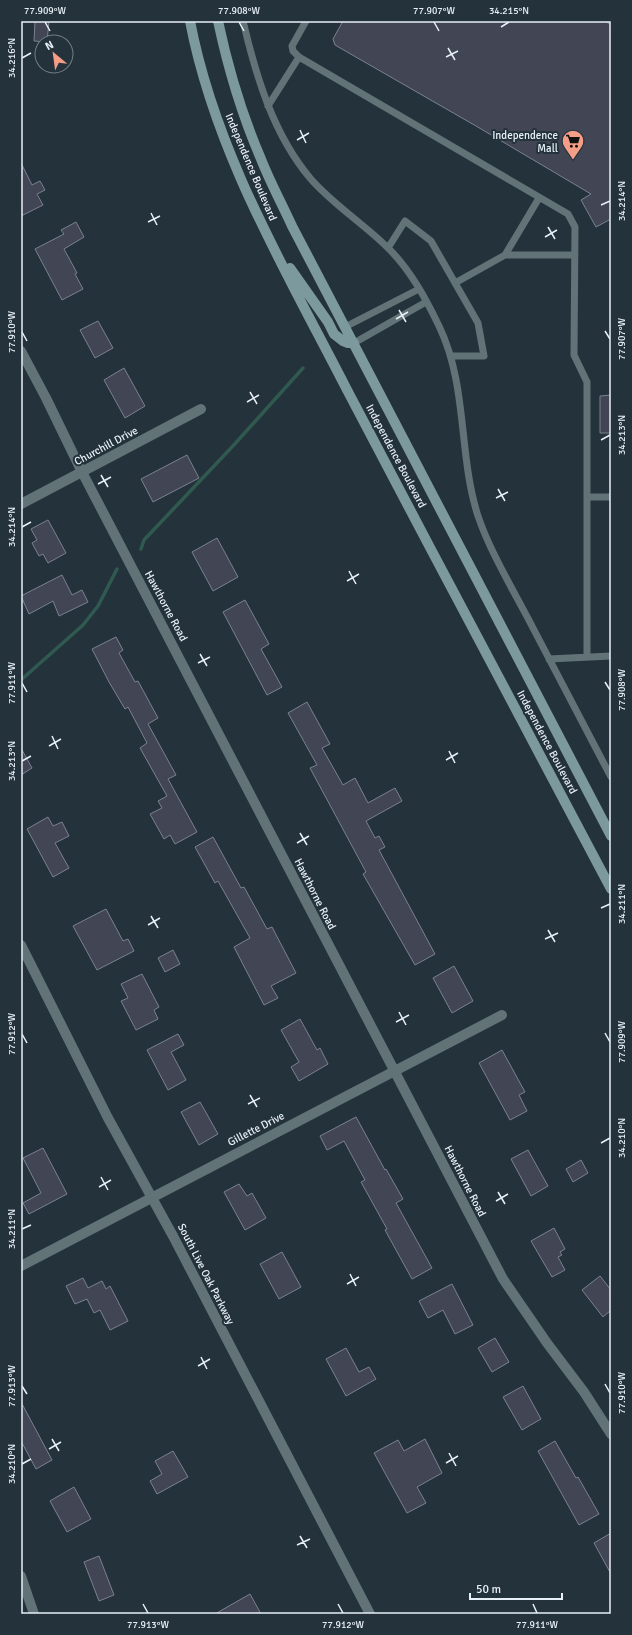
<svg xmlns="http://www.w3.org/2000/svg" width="632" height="1635" viewBox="0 0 632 1635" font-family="Signika,sans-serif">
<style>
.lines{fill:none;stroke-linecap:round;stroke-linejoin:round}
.stream{stroke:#305a50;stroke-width:3.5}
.building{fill:#414554;stroke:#7b8191}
.lane{stroke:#617377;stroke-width:7}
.street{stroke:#617377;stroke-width:10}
.secondary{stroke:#7c999e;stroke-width:10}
.ticks{fill:none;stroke:#e7f0f7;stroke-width:1.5}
.labels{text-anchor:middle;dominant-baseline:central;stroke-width:4;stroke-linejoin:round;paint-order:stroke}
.poi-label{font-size:11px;fill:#e7f0f7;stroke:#24323b;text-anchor:end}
.street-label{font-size:11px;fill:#e7f0f7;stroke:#24323b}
.neatline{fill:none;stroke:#e7f0f7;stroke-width:1.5}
.ticks-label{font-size:10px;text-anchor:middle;fill:#e7f0f7}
</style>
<rect width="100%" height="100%" fill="#24323b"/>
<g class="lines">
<path class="stream" d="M141,549l3,-9 88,-93 71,-79
M21,680l62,-55 15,-19 19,-37"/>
</g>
<path class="building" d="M35,21h14l-2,21 -13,-1z
M343,21h262l6,4v194l-15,8 -15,-27 10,-6 -115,-68 -141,-81 -2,-6z
M21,163l11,22 8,-4 5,9 -8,4 6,11 -22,11z
M76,222l8,15 -20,12 13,24 -2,1 8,15 -21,11 -27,-51 29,-15 -3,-4z
M98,321l15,27 -18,10 -15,-28z
M124,368l21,38 -20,12 -21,-38z
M611,395v38h-11v-37z
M187,455l12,23 -46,24 -12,-23z
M48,520l18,33 -18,10 -5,-9 -4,2 -7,-13 5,-3 -6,-11z
M217,538l21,39 -25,14 -21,-39z
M62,575l10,20 10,-5 6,12 -29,14 -6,-15 -24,13 -8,-18z
M245,600l24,44 -8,5 21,38 -15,8 -44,-83z
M116,637l7,13 -4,3 16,29 3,-1 20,37 -10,6 28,51 -8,4 29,53 -22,12 -5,-9 -6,4 -14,-25 12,-6 -4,-7 9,-5 -27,-48 7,-5 -19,-36 -3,2 -16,-27 -17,-33z
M307,702l23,42 -8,4 21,37 12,-7 13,25 27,-15 7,13 -36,20 9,17 4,-2 6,11 -6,3 56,104 -20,11 -52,-91 3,-2 -56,-104 7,-3 -29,-52z
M21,748l11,20 -11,7z
M48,817l5,9 9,-4 7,14 -14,7 14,25 -16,9 -26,-48z
M213,837l28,51 3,-1 23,42 5,-2 24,46 -25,13 7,12 -14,7 -30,-58 16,-9 -32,-57 -3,2 -20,-36z
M106,909l17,32 5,-2 6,12 -37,19 -24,-44z
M173,950l7,14 -15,8 -7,-14z
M454,966l19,35 -21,12 -19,-35z
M142,974l17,33 -5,3 4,9 -22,11 -15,-29 7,-3 -7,-14z
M300,1019l17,31 3,-2 8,16 -29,17 -8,-14 8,-5 -18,-32z
M178,1034l6,11 -13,7 15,28 -18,10 -21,-40z
M502,1050l23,42 -6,3 8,16 -17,9 -31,-57z
M200,1102l18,32 -19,11 -18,-33z
M356,1117l29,53 1,-1 17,30 -7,4 36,65 -20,11 -27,-49 2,-1 -26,-47 4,-2 -21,-39 -17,9 -7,-14z
M43,1148l24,46 -38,20 -6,-11 18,-10 -18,-35z
M528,1150l20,36 -17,10 -20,-37z
M581,1160l7,13 -15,9 -7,-13z
M239,1184l8,12 5,-3 14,25 -21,12 -21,-38z
M554,1228l11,21 -5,3 2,3 -4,2 7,13 -13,7 -21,-36z
M282,1252l19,35 -22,12 -19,-35z
M600,1276l11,14v20l-8,7 -21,-27z
M83,1278l5,10 14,-7 4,8 4,-3 18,35 -18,9 -10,-20 -6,3 -7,-14 -12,5 -9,-18z
M452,1284l21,41 -18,9 -12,-24 -15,8 -9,-17z
M495,1338l14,24 -17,10 -14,-24z
M346,1348l13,24 10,-5 7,12 -30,17 -20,-37z
M523,1386l18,33 -19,11 -19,-33z
M21,1402l31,58 -16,9 -15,-28z
M425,1439l17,34 -25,14 9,16 -19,10 -33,-60 24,-13 6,11z
M555,1441l21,37 2,-1 21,37 -20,11 -41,-74z
M173,1451l15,26 -31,17 -7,-13 12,-7 -7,-13z
M74,1487l17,32 -24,13 -17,-31z
M611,1533v41l-17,-31z
M99,1556l15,39 -15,6 -15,-39z
M250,1594l11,20h-46z"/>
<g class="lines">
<path class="lane" d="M243,21c13,55 30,113 67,157 21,25 54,46 77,69 23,22 39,52 52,79 29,60 19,128 39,190 12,36 37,77 55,112 26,50 52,100 78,149
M306,21l-14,25 1,5 6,6 269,157 7,13 -1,128 13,27v275
M268,106l31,-49
M388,248l17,-27 26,20 47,82 6,33h-33
M505,255h70
M455,283l50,-28 34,-57
M345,327l74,-38
M354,343l72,-41
M587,497h24
M549,659l62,-3"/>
<path class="street" d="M21,351l25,47 36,74 421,807 44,64 37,49 27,42
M21,504l180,-95
M21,945l87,173 65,118 197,378
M21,1266l481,-251
M21,1576l13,38"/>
<path class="secondary" d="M190,21c25,131 95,248 155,365 88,168 177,335 266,503
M218,21c10,47 24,94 43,138 9,23 21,45 31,67l319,610
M290,268l38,54 6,12 9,7 5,2h6"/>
</g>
<path class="ticks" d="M45,22l5,9M239,22l5,9M434,22l5,9M501,27l8,-5M448,48l7,12M446,57l12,-6M22,58l9,-5M300,130l6,13M297,140l12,-7M601,205l9,-4M151,213l6,12M148,222l12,-6M548,227l7,12M545,237l12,-7M399,310l7,12M396,319l12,-7M605,331l5,8M22,332l5,9M250,392l7,12M247,402l12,-7M601,440l9,-5M101,475l7,12M98,484l13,-7M498,489l7,12M496,498l12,-6M22,527l9,-5M349,571l7,13M347,581l12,-7M200,654l7,12M198,663l12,-6M605,682l5,8M22,683l5,9M52,736l6,13M49,746l12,-7M449,751l6,12M446,760l12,-7M22,761l9,-5M300,833l7,12M297,843l12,-7M601,908l9,-4M151,916l7,12M148,925l12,-7M548,930l7,12M545,939l13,-6M399,1012l7,13M396,1022l13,-7M605,1033l5,9M22,1034l5,9M250,1095l7,12M248,1104l12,-6M601,1143l9,-5M101,1177l7,13M99,1187l12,-7M498,1192l7,12M496,1201l12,-7M22,1229l9,-4M350,1274l6,12M347,1284l12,-7M201,1357l6,12M198,1366l12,-7M605,1384l5,9M22,1386l5,8M52,1439l7,12M49,1449l12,-7M449,1453l7,13M446,1463l12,-7M22,1464l9,-5M300,1536l7,12M297,1545l13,-6M143,1604l5,9M338,1604l5,9M533,1604l4,9"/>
<defs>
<g id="supermarket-pin" transform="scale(1.15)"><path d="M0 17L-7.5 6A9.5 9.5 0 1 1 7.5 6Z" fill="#f49e87" stroke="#24323b"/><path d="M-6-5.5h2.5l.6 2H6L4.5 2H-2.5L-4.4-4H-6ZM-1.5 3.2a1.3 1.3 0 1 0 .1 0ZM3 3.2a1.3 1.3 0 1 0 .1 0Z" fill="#111"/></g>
</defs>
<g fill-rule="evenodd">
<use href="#supermarket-pin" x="573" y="141"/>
</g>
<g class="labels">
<g class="poi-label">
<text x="558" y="135">Independence<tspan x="558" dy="13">Mall</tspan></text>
</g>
<g class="street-label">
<text transform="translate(251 167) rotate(67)">Independence Boulevard</text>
<text transform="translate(106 446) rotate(-28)">Churchill Drive</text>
<text transform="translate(396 456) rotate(62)">Independence Boulevard</text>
<text transform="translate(166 606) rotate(62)">Hawthorne Road</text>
<text transform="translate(547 742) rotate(62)">Independence Boulevard</text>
<text transform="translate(315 894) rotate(63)">Hawthorne Road</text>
<text transform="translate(256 1129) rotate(-27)">Gillette Drive</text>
<text transform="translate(465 1181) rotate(63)">Hawthorne Road</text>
<text transform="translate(206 1274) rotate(63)">South Live Oak Parkway</text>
</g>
</g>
<rect width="632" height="1635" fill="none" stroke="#24323b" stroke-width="44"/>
<g transform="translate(54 54) rotate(331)"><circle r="19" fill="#24323b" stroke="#727e86"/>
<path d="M0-3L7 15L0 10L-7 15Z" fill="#f49e87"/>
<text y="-6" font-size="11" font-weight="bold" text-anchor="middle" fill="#e7f0f7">N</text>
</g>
<path d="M470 1593v6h92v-6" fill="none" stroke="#e7f0f7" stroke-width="2"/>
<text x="476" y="1593" font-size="12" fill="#e7f0f7" stroke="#24323b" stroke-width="3" paint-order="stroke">50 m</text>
<rect x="22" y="22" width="588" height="1591" class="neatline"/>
<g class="ticks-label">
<text x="45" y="14">77.909°W</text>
<text x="239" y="14">77.908°W</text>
<text x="434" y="14">77.907°W</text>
<text x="509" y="14">34.215°N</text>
<text transform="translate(11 58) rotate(-90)" y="4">34.216°N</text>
<text transform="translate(621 201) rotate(-90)" y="4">34.214°N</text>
<text transform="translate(11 332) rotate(-90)" y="4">77.910°W</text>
<text transform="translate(621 339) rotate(-90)" y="4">77.907°W</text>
<text transform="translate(621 435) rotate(-90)" y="4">34.213°N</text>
<text transform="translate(11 527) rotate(-90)" y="4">34.214°N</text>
<text transform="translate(11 683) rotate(-90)" y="4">77.911°W</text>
<text transform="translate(621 690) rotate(-90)" y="4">77.908°W</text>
<text transform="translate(11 761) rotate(-90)" y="4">34.213°N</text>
<text transform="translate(621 904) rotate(-90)" y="4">34.211°N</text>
<text transform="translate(11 1034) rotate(-90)" y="4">77.912°W</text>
<text transform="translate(621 1042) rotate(-90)" y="4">77.909°W</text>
<text transform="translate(621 1138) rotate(-90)" y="4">34.210°N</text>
<text transform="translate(11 1229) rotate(-90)" y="4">34.211°N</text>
<text transform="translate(11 1386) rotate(-90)" y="4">77.913°W</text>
<text transform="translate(621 1393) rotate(-90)" y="4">77.910°W</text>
<text transform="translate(11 1464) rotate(-90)" y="4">34.210°N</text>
<text x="148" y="1628">77.913°W</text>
<text x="343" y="1628">77.912°W</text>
<text x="537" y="1628">77.911°W</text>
</g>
</svg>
